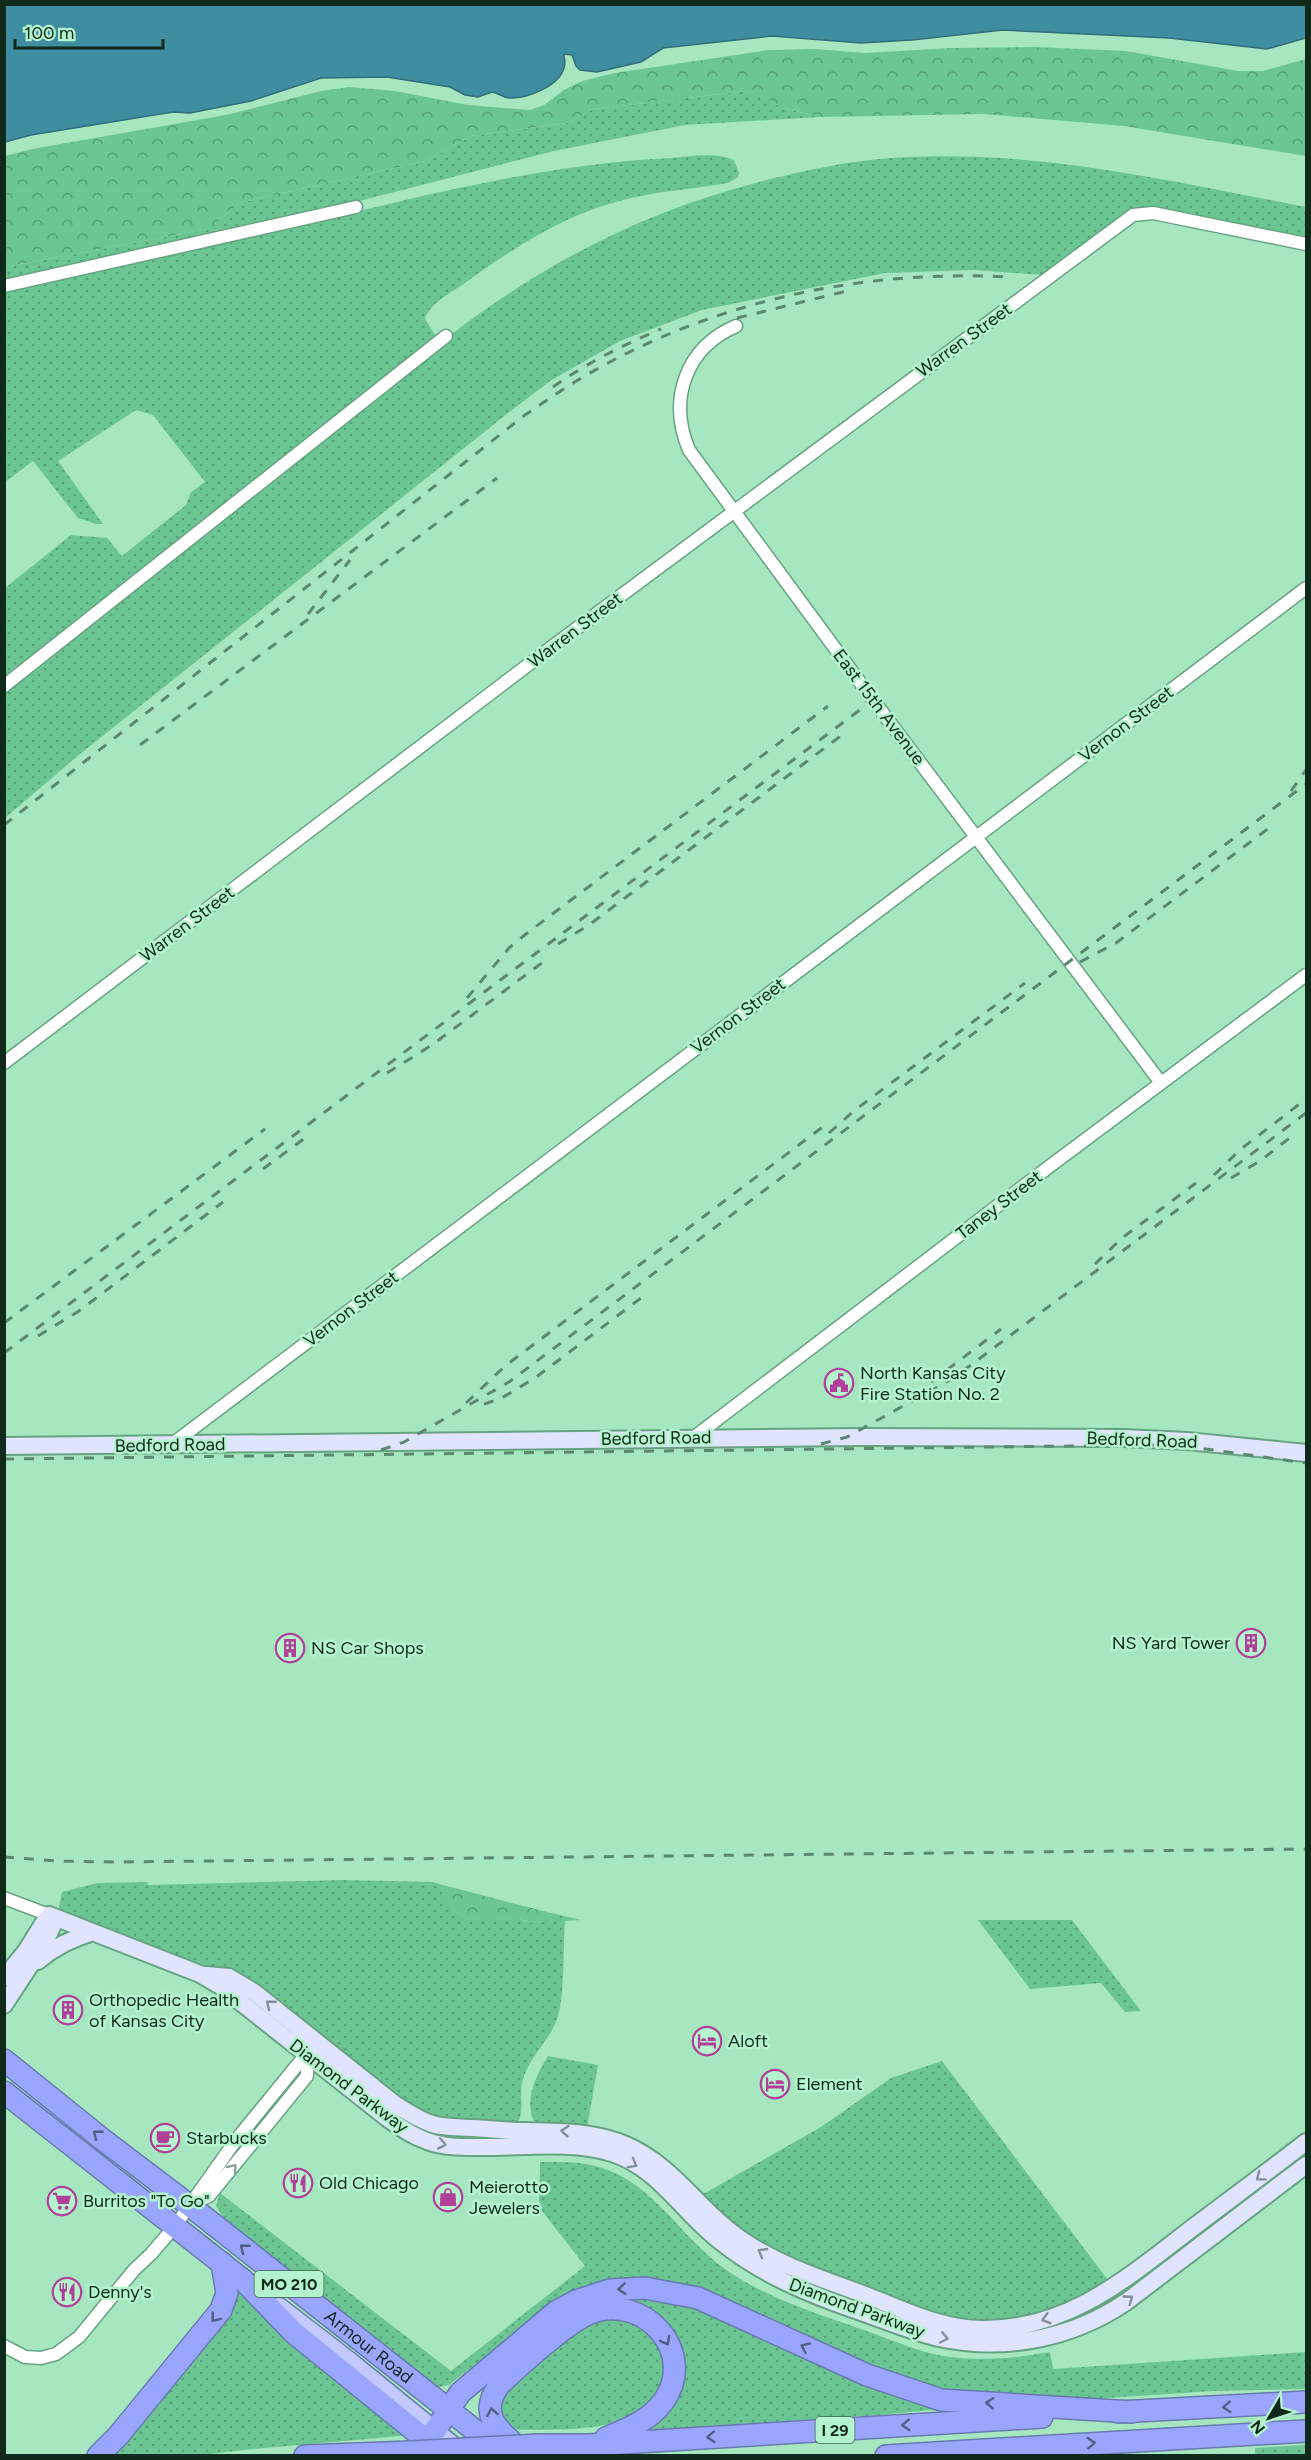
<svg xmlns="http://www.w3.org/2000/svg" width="1311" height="2460" viewBox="0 0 1311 2460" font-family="Figtree,sans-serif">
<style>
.grass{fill:url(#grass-dots)}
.forest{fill:url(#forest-crowns)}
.water{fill:#3f8da1;stroke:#316f79;stroke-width:1.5}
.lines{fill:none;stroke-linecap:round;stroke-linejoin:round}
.street-casing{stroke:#66a480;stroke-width:15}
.secondary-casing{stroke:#66a480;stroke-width:20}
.primary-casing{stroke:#697aaf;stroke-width:21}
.highway-casing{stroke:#697aaf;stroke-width:24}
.street{stroke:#fff;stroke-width:12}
.secondary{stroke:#e1e4ff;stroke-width:16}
.primary{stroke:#c2c9fe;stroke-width:18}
.highway{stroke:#9aa5fe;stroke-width:21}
.rail{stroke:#5b896e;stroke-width:3;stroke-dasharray:10 10;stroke-linecap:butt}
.highway-bridge-casing{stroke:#697aaf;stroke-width:24;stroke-linecap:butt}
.highway-bridge{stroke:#9aa5fe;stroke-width:21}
.oneway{stroke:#829098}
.oneway2{stroke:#4e6181}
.oneway3{stroke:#939f98}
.labels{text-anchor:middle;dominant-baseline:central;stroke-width:5;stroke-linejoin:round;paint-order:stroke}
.shield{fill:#b4f4cd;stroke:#406650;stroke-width:1.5}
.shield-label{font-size:16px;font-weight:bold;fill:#0f291b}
.street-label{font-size:18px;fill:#0f291b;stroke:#b4f4cd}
.poi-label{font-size:18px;fill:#0f291b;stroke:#b4f4cd;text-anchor:start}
</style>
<defs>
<pattern id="grass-dots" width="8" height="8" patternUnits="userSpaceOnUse" patternTransform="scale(1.5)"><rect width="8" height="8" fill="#6bc693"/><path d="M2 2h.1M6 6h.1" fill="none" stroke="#56a177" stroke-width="1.8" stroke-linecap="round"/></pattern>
<pattern id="forest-crowns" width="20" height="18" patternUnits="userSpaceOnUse" patternTransform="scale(1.5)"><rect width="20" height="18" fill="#6bc693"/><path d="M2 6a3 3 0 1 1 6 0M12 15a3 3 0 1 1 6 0" fill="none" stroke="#56a177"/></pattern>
</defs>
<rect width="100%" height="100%" fill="#a7e7c0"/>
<path class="grass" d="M746,91l41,18 33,8 -135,8 -131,26 -202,52 3,9c104,-25 209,-49 316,-54 21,-2 44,-6 63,2l5,13 -1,4 -10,6c-35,6 -71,8 -105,17 -57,14 -110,48 -158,83 -13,9 -35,20 -40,36l15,24c108,-84 214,-138 348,-168 34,-8 69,-15 104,-17 139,-10 279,23 414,49v31l-161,-29 -18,3 -84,63 -70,-5 -88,3 -183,37 -82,31 -70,40 -38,29 -432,344 -75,64v-230l66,-53 36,3 15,18 64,-51 5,-13 14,-10 -52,-67 -17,-5 -78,51 45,63h-7l-18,-6 -45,-57 -28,21v-215l203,-38 31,-26 186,-42 46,-25 96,-13 27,-14z
M344,1880l89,2 10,3 -1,7 10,16 14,11h53l12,4 22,-2 -6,-9 34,8 -16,1c-2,24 0,77 -8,98 -8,22 -27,37 -34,60 -5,14 3,35 -7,45h-80l-211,-152 -161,-57 -5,-8 3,-15 35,-9 50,-1 1,3z
M978,1920h94l69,91 -16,1 -24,-29 -71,6z
M548,2056l50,9 -11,63 -52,-5c-12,-21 1,-48 13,-67z
M942,2061l169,223 -80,35 -77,3 -178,-64 -78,-61 123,-70 70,-49z
M540,2162c20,0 40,-1 59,5 54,15 82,71 126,102 43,30 93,45 142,62 27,10 54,22 83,26 33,4 66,1 100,-5l3,17 253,-17v37l-93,2 -149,10 -94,-4 -68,-16 -199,-89 -154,14 -100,79 -14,3c-72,-56 -141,-115 -212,-171l-7,-11 4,-13 231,178 134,-105 -46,-59z
M236,2289l176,146 -168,15 -41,5 -97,1z
M615,2295l26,1 52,10 92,42 166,60 -71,7 -234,15 33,-61 -52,-66z
M622,2316c25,15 45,24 41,58 -7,66 -109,54 -157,56l-7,-21 5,-18 78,-66z
M1306,2445v10h-70l19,-1v-6z"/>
<path class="forest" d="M1035,47l91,4 112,20h25l43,-12v97l-182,-30 -140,-12 -164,3 -33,-8 -41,-18 -152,18 -27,14 -96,13 -46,25 -186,42 -31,26 -203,38v-111l27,-7 194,-34 95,-24 28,-4 46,4 73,14 62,5 14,-5 20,-15 18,-9 33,-8 154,-23 46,-1 50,4 86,-5z
M443,1885l104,27 6,9 -22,2 -12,-4h-53l-14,-11 -10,-16z"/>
<path class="water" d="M5,4h1301v34l-39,11 -98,-11 -166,-8 -91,10 -51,3 -89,-7 -109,12 -22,14 -44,10 -17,-2 -4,-4 -4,-11 -8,-1c0,4 2,9 0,14 -5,18 -37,31 -55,30 -7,-1 -11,-5 -17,-6l-14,5 -13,-2 -15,-8 -63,-10 -66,1 -70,23 -61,12 -17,-1 -142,23 -26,7z"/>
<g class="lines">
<g class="street-casing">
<path id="street" d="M4,286l352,-79
M736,326c-51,22 -68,74 -47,124l184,250 288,383
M4,686l442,-350
M4,1063l545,-414 584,-434 20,-2 153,31
M693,1438l357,-272 256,-191
M171,1445l1135,-857
M4,1898l45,17
M191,2204l18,-8 98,-120v-21
M4,2346l21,11 16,1 15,-4 23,-17 55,-67 17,-16 24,-28 61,-86 75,-92"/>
</g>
<g class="secondary-casing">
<path id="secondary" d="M4,1446l858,-9 262,1 63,3 119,12
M49,1915l151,59 19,11 168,133c13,9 25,18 40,23 19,7 38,6 58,6 41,0 87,-6 127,6 47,15 71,60 108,88 42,34 91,54 141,71 26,9 52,20 78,26 65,14 132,1 187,-36l180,-137
M38,1961c16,-14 32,-21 52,-28
M206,1975l23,2 25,15 142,113c12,7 23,15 36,19 13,4 28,3 41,4 17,1 35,3 52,3 35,1 68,0 101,14 49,21 75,69 119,97 38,25 81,38 123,54 36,14 74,33 114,33 88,1 147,-53 213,-103 37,-28 75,-56 111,-84
M4,1978l22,-27 20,-32
M4,2005l40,-61 8,-17 -3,-12"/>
</g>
<g class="primary-casing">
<path id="primary" d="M279,2307l70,54 114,93"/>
</g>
<g class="highway-casing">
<g id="highway">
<path id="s1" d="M4,2060l98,79 87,66 317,250"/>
<path d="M4,2092l239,188 50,52 149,121"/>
<path d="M1118,2412l188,-10"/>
<path d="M434,2432l26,-39 97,-82 19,-10 34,-11 35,-2 53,10 169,77 74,25 191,12"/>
<path d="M538,2445h51l453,-28"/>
<path d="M518,2447c-22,-18 -39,-34 -19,-62 20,-19 66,-61 89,-71 55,-24 111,39 75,88 -14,19 -36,27 -57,36"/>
<path d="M98,2456l20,-20 103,-126 6,-17 -5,-30"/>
<path d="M305,2456l106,-4"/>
<path d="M886,2456l420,-25"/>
</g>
</g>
<use href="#street" class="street"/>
<use href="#secondary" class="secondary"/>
<use href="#primary" class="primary"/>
<use href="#highway" class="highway"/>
<path class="rail" d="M737,318l114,-28
M553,387c34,-24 70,-42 108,-58
M308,614l42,-54
M140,745l357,-267
M1291,791l15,-21
M4,825l521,-410c18,-12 35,-24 53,-35 130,-78 281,-111 431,-103
M558,944l31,-19 253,-190
M1080,962l36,-19 157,-118
M467,998l42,-50 17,-14 302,-228
M387,1073l45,-28 111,-83
M829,1133l26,-23 170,-127
M263,1169l46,-34
M1214,1175l27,-26 65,-50
M1231,1178l29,-17 36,-28
M1095,1264l27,-26 74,-55
M4,1323l261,-194
M38,1336l41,-25 144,-109
M4,1353l861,-647
M931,1382l70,-53
M466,1403l39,-37 323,-243
M484,1404l16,-5 35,-21 110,-83
M821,1444l26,-7 98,-54 26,-18 335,-252
M381,1450l23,-8 105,-60 797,-598
M4,1459l1153,-14 35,2 114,16
M4,1857l52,4 59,1 1191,-13"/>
<g class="highway-bridge-casing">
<path id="highway-bridge" d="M411,2452l127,-7"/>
</g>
<use href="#highway-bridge" class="highway-bridge"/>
</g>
<defs><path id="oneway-chevron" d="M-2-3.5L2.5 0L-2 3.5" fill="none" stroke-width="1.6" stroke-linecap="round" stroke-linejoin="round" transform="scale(1.5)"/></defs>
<g class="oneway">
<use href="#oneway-chevron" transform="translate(270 2004) rotate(-141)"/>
<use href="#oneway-chevron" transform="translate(565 2131) rotate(-175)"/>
<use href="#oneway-chevron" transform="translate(442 2144) rotate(11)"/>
<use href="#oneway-chevron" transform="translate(633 2164) rotate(29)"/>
<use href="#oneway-chevron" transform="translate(1260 2177) rotate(143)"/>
<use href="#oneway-chevron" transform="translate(762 2252) rotate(-150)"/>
<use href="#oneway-chevron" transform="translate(1129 2299) rotate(-36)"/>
<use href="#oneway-chevron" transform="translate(1046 2319) rotate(164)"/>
<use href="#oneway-chevron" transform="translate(944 2338) rotate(12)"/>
</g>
<g class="oneway2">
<use href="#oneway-chevron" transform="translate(97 2134) rotate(-141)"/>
<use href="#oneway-chevron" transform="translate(244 2248) rotate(-141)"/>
<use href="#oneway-chevron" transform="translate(622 2289) rotate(175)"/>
<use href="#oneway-chevron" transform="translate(215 2318) rotate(128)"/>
<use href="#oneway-chevron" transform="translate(666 2341) rotate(62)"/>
<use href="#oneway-chevron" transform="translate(805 2347) rotate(-155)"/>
<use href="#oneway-chevron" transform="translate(990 2403) rotate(-176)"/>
<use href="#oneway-chevron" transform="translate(1227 2407) rotate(177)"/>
<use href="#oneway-chevron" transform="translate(492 2412) rotate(-100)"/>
<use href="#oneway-chevron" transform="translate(906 2425) rotate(177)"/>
<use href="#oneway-chevron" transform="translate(711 2437) rotate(177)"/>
<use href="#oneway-chevron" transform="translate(1091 2443) rotate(-3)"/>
</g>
<use class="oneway3" href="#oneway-chevron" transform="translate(233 2168) rotate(-51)"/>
<defs>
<g id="civic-ring" transform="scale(1.5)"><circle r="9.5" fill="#b4f4cd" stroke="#b23f99" stroke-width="1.5"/><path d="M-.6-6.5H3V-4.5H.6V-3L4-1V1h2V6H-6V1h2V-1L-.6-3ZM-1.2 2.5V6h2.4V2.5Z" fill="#b23f99"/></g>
<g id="building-ring" transform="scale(1.5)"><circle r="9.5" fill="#b4f4cd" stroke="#b23f99" stroke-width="1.5"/><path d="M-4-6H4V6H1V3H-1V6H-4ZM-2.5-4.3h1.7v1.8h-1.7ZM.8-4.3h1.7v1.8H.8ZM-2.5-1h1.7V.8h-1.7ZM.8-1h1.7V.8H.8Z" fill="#b23f99"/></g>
<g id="hotel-ring" transform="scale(1.5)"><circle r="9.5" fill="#b4f4cd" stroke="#b23f99" stroke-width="1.5"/><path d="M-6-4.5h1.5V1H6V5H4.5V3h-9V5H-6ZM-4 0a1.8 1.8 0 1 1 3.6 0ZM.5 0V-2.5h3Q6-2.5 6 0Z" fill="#b23f99"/></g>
<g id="cafe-ring" transform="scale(1.5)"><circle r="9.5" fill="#b4f4cd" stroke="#b23f99" stroke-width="1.5"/><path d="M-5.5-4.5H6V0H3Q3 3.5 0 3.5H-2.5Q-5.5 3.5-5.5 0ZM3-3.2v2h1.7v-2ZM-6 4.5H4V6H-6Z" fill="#b23f99"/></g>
<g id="restaurant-ring" transform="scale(1.5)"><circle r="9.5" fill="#b4f4cd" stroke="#b23f99" stroke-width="1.5"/><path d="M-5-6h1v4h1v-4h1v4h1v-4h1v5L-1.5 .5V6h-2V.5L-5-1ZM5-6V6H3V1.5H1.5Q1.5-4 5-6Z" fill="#b23f99"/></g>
<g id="shop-ring" transform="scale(1.5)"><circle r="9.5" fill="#b4f4cd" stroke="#b23f99" stroke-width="1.5"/><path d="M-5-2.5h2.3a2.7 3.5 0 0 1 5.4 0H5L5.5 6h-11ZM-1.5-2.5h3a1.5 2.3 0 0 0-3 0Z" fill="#b23f99"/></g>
<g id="supermarket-ring" transform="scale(1.5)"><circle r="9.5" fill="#b4f4cd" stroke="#b23f99" stroke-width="1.5"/><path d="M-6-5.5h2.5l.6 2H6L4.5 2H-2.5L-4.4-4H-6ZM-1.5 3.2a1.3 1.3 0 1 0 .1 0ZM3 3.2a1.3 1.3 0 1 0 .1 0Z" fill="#b23f99"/></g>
</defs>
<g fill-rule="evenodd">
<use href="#civic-ring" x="839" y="1383"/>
<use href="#building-ring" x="1251" y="1643"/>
<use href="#building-ring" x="290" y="1648"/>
<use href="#building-ring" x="68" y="2010"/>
<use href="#hotel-ring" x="707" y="2041"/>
<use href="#hotel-ring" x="775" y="2084"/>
<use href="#cafe-ring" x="165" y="2138"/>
<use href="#restaurant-ring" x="298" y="2183"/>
<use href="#shop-ring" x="448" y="2197"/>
<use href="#supermarket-ring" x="62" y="2201"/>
<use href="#restaurant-ring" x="67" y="2292"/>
</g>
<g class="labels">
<g class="shield">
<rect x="254.5" y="2271" width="69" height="26" rx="4.5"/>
<rect x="815.5" y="2417" width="39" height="26" rx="4.5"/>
</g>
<g class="shield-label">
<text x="289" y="2284">MO 210</text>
<text x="835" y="2430">I 29</text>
</g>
<g class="street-label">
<text transform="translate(964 340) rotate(-36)">Warren Street</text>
<text transform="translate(575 630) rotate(-37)">Warren Street</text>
<text transform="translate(879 707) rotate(53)">East 15th Avenue</text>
<text transform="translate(1126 724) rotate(-37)">Vernon Street</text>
<text transform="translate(187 924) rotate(-37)">Warren Street</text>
<text transform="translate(738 1016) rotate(-37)">Vernon Street</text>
<text transform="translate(999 1205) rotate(-37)">Taney Street</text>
<text transform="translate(351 1309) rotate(-37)">Vernon Street</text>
<text transform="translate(656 1438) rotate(-1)">Bedford Road</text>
<text transform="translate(1142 1440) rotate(2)">Bedford Road</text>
<text transform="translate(170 1445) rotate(-1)">Bedford Road</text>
<text transform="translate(349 2086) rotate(37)">Diamond Parkway</text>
<text transform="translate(857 2308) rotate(20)">Diamond Parkway</text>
<text stroke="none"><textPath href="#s1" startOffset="464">Armour Road</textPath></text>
</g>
<g class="poi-label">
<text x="860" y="1373">North Kansas City<tspan x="860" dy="21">Fire Station No. 2</tspan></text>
<text x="1230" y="1643" text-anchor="end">NS Yard Tower</text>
<text x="311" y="1648">NS Car Shops</text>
<text x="89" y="2000">Orthopedic Health<tspan x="89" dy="21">of Kansas City</tspan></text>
<text x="728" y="2041">Aloft</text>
<text x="796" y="2084">Element</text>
<text x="186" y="2138">Starbucks</text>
<text x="319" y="2183">Old Chicago</text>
<text x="469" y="2187">Meierotto<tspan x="469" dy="21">Jewelers</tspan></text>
<text x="83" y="2201">Burritos "To Go"</text>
<text x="88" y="2292">Denny's</text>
</g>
</g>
<rect width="1311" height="2460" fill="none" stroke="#0f291b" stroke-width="12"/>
<g transform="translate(1269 2418) rotate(231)" stroke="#b4f4cd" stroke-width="4.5" paint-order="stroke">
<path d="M0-4.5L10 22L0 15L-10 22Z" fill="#0f291b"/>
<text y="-9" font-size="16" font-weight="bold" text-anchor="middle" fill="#0f291b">N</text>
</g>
<path d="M15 39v9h148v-9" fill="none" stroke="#0f291b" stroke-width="3"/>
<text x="24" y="39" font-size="18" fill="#0f291b" stroke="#b4f4cd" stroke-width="4.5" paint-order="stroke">100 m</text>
</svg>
